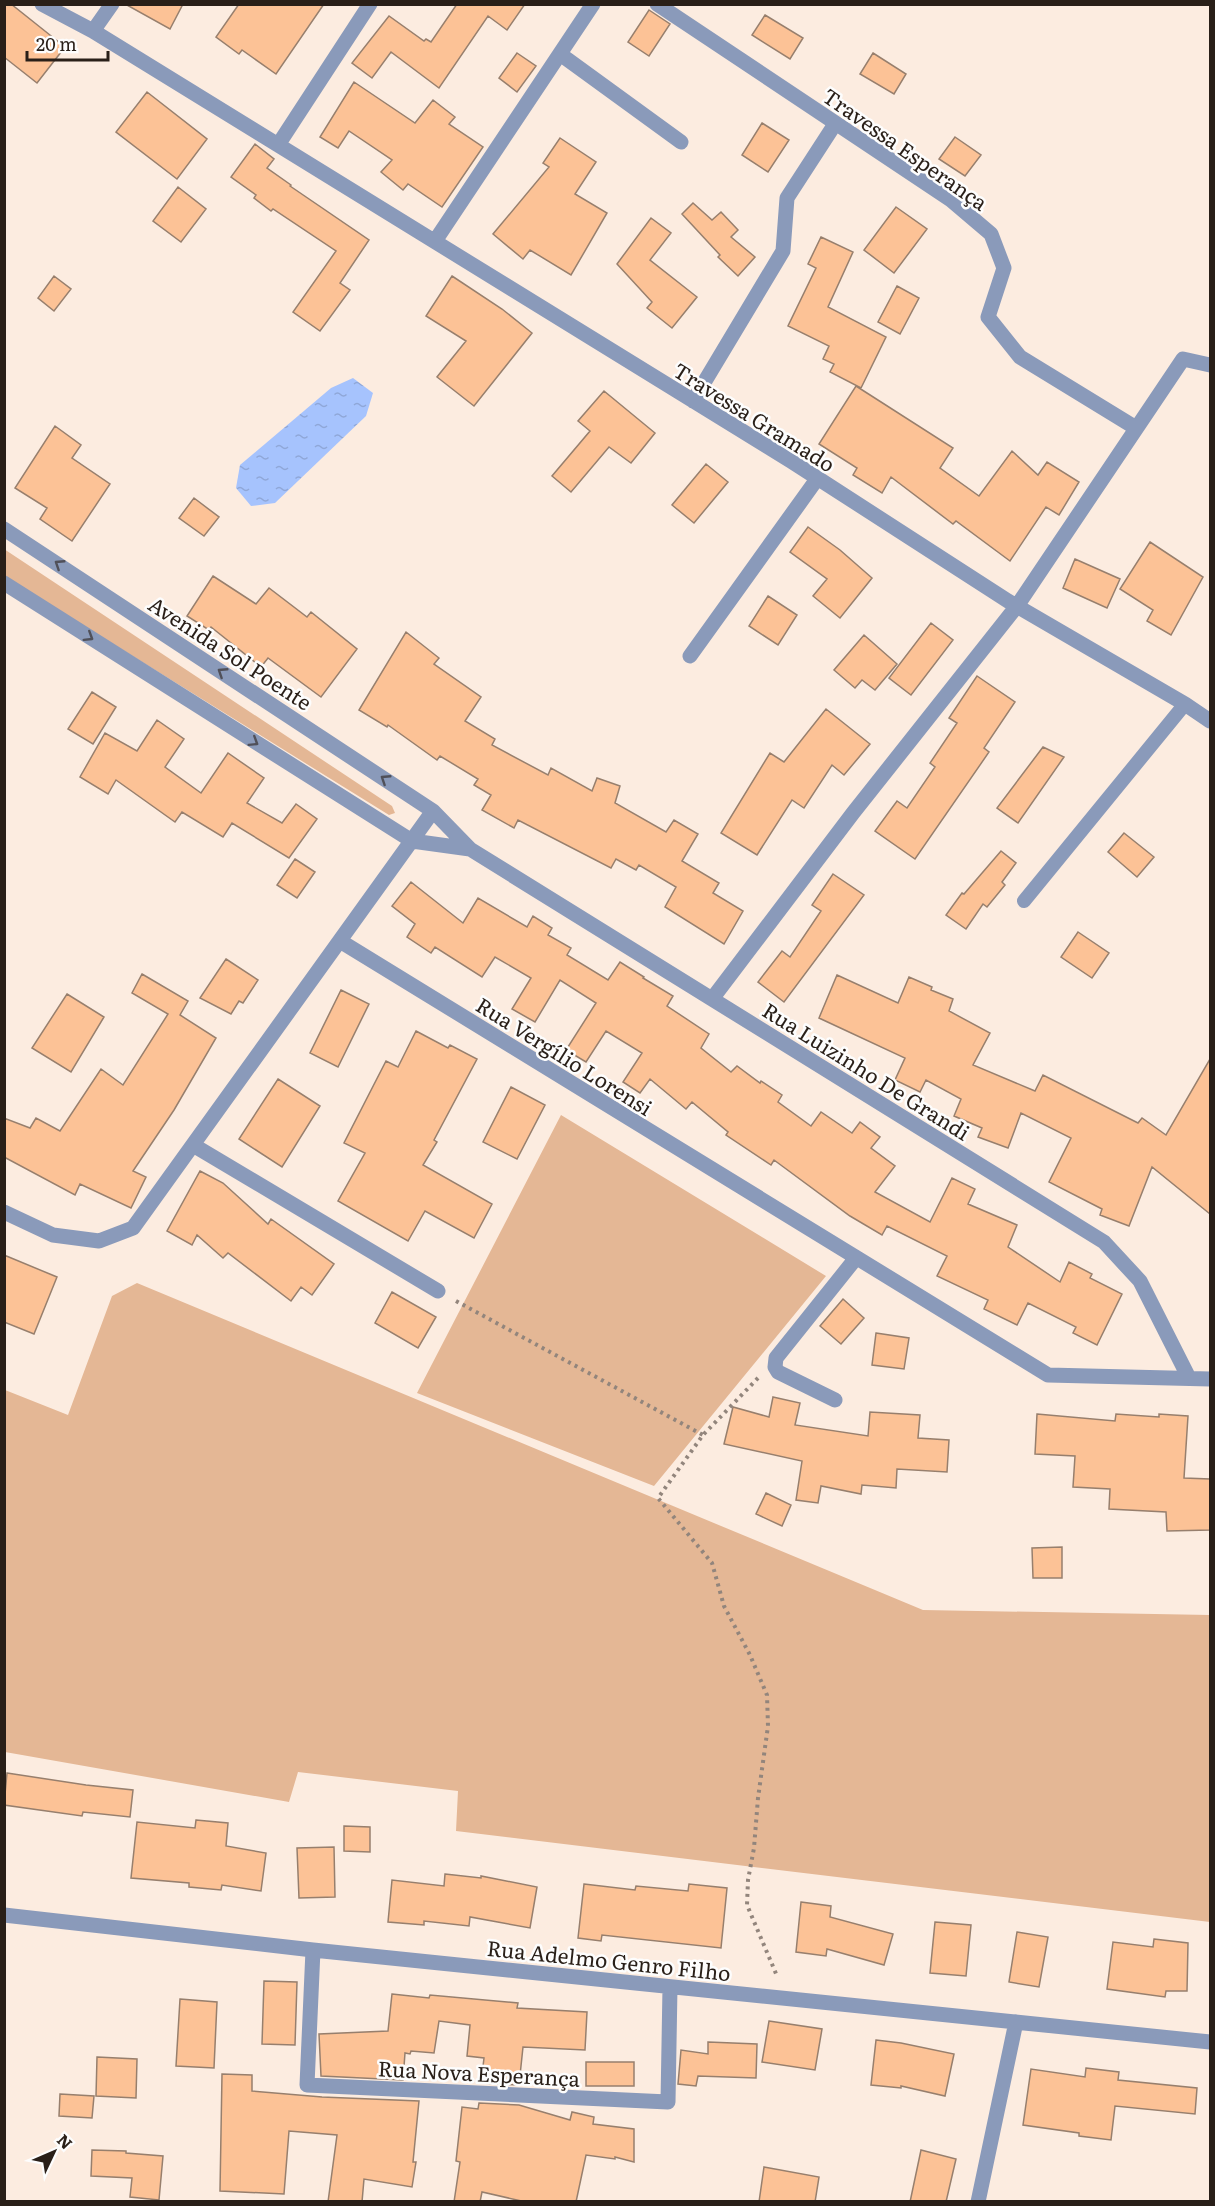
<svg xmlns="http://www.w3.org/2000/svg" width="1215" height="2206" viewBox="0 0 1215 2206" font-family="Literata,serif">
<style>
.grass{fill:#e4b795}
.water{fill:url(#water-ripples)}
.building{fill:#fcc296;stroke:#977f6d;stroke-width:1.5}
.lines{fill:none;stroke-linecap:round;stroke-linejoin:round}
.path{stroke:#92857c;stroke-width:4;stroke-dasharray:3 4.5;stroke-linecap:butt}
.lane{stroke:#8a9aba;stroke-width:14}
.street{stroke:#8a9aba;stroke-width:15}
.oneway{stroke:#505059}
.labels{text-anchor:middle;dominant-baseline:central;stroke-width:5;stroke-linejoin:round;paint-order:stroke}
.street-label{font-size:21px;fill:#291f18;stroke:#fdfdfd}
</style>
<defs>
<pattern id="water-ripples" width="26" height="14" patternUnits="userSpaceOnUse" patternTransform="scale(1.5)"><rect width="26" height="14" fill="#a6c3fd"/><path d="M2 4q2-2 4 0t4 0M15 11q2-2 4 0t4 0" fill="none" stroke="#8fa7d8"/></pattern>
</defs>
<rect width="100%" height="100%" fill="#fcece0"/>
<path class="grass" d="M4,549l388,257 3,7 -6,2 -384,-238z
M561,1115l265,161 -172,210 -237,-93z
M137,1283l786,327 287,5v307l-754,-91 2,-40 -160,-19 -9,30 -284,-50v-362l63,25 44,-119z"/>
<path class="water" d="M353,378l20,15 -7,23 -91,87 -24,3 -15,-18 4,-23 91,-77z"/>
<path class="building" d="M4,4h7l54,43 -28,36 -33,-26z
M125,4h58l-13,25z
M239,4h85l-48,70 -34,-24 -3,4 -23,-17z
M457,4h68l-18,26 -19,-14 -49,72 -48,-36 -19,26 -20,-15 37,-47 35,25 2,-2 5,3z
M649,10l21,14 -21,32 -21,-14z
M765,15l38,23 -13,21 -38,-24z
M517,53l19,13 -19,26 -18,-14z
M873,53l33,21 -12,20 -34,-20z
M354,82l61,41 18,-23 22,17 -6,7 34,23 -41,60 -34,-23 -5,6 -22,-18 11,-12 -43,-29 -11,17 -18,-11z
M147,92l60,47 -30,40 -61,-47z
M762,123l27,17 -21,32 -26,-17z
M955,137l26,18 -16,21 -26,-17z
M560,138l36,24 -21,32 32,19 -36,62 -41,-25 -7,9 -30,-25 56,-67 -6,-4z
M255,144l19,15 -7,9 24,17 -1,1 79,54 -29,43 10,7 -30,41 -27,-19 43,-61 -63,-42 -2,2 -17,-13 2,-3 -25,-18z
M178,187l28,22 -25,33 -28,-21z
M693,203l19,17 9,-8 17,18 -7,7 24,20 -17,19 -20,-19 2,-2 -38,-41z
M896,207l31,22 -33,44 -30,-23z
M651,218l20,15 -21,27 47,37 -25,31 -25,-20 5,-6 -35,-38z
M821,237l32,15 -25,55 58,30 -25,51 -31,-16 4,-8 -11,-5 6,-13 -41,-20 28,-58 -8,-4z
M54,276l17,13 -17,22 -16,-13z
M452,276l50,33 30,24 -58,73 -37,-29 29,-36 -40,-25z
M897,286l22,12 -19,36 -22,-12z
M856,386l97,62 -13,20 39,28 33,-45 26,24 9,-13 32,20 -20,33 -13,-8 -36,54 -54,-40 -3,3 -62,-47 -9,16 -29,-18 4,-7 -38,-24z
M604,391l51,42 -24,30 -22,-16 -38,45 -19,-16 38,-45 -12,-10z
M55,426l26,19 -9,13 38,26 -38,57 -32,-22 7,-11 -32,-20z
M706,464l22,18 -34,41 -22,-18z
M194,498l25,19 -15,19 -25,-18z
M808,527l32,23 32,28 -32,40 -27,-22 14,-17 -37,-27z
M1150,542l53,35 -32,58 -24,-14 6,-11 -33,-21z
M1075,559l45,20 -13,29 -44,-20z
M213,576l43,28 13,-16 38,29 4,-5 46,37 -36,48 -53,-39 -7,9 -50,-40 -2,3 -22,-14z
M768,596l29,19 -19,30 -29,-19z
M931,623l22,17 -42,55 -22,-17z
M406,632l33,26 -5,6 47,33 -16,24 30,18 -3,6 56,30 3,-7 41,23 5,-13 23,8 -5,17 51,29 8,-12 24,14 -16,27 37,22 -6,10 30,18 -19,33 -59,-37 11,-20 -37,-22 -3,5 -20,-11 -5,9 -93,-48 -4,8 -32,-18 9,-15 -17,-10 4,-6 -38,-23 -3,4 -49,-35 -1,2 -28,-17z
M864,635l33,29 -22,26 -13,-10 -7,8 -21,-18z
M977,676l38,26 -31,46 5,4 -74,107 -40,-28 22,-30 10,7 28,-41 -5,-4 27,-40 -8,-5z
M92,692l24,15 -23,37 -25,-15z
M826,709l44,35 -26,31 -12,-10 -28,43 -12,-8 -35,55 -36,-22 49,-80 14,9z
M157,720l27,19 -19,28 36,26 27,-40 36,25 -17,25 35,20 14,-19 21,15 -28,39 -57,-35 -9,14 -41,-25 -7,10 -59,-42 -8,14 -28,-17 25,-44 32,18z
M1043,747l21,10 -46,66 -21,-15z
M1124,833l30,24 -17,20 -29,-25z
M1001,851l15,12 -14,19 3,3 -18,22 -4,-3 -17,25 -20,-14 16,-22 2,1z
M295,859l20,13 -18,26 -20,-13z
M833,874l31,21 -80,107 -26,-20 24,-31 8,6 31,-46 -9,-6z
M411,882l52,41 15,-25 49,29 6,-11 19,12 -4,7 23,13 -4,7 41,25 12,-18 24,15 -1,1 30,18 -6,10 42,28 -8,14 30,24 6,-6 23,17 1,-2 21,14 -4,7 33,24 10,-14 31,21 8,-11 20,15 -9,11 24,18 -20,26 55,30 22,-44 23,11 -7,15 49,21 -9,22 52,35 9,-20 23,12 -2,4 32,16 -25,51 -24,-12 3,-6 -48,-24 -11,22 -33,-16 4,-9 -51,-24 10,-20 -60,-30 -5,9 -32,-19 -76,-56 -3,5 -45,-30 2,-3 -36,-30 -6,7 -36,-30 -10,14 -17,-11 19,-29 -36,-22 -20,31 -20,-12 30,-47 -36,-23 -25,42 -23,-13 19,-31 -36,-21 -13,20 -47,-30 -4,6 -24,-16 8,-13 -23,-18z
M1078,932l31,21 -17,25 -31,-21z
M226,959l32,21 -15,23 -4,-2 -8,13 -31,-16z
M142,974l46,27 -8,14 36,23 -42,72 -41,61 13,6 -15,31 -51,-24 -5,11 -71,-38v-39l26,10 6,-10 24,13 41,-62 22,16 45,-71 -36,-21z
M837,975l61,28 11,-26 23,10 -1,3 22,9 -4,12 41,22 -17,32 62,26 8,-16 95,48 4,-5 24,17 44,-76v155l-58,-47 -23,59 -29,-11 2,-6 -53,-27 22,-44 -50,-25 -13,35 -30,-11 4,-9 -28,-12 7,-17 -35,-19 -6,12 -25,-12 10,-22 -86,-40z
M341,990l28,14 -31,63 -28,-14z
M67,994l37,23 -33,55 -39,-24z
M416,1031l32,17 2,-3 27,14 -43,81 3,2 -14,23 69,39 -18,34 -49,-27 -17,30 -70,-40 27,-48 -21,-10 42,-82 12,6z
M278,1079l42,27 -38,61 -43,-28z
M511,1087l34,18 -28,54 -34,-17z
M200,1171l23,12 45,41 3,-5 63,45 -22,31 -11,-8 -10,14 -63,-48 -5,5 -26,-23 -5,10 -25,-14z
M4,1255l53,22 -23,57 -30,-12z
M392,1292l44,25 -18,31 -43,-25z
M843,1299l21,19 -23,26 -21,-18z
M876,1333l33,5 -5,31 -32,-4z
M773,1397l27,6 -5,22 73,11 2,-24 50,3 -2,23 31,2 -2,32 -50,-3 -1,19 -34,-3 -1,9 -40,-8 -3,17 -22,-3 6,-39 -78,-17 9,-37 36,10z
M1037,1414l78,7 1,-7 43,3v-3l29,2 -4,62 26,1v51l-43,1 -1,-19 -57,-3 1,-20 -37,-2 2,-31 -40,-2z
M766,1493l25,12 -9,21 -26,-12z
M1062,1547v31h-29l-1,-30z
M7,1773l79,12 47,5 -3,27 -47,-5 -1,4 -78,-11z
M196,1820l32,3 -2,23 40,7 -5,38 -39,-6 -1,5 -32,-3v-4l-58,-5 6,-56 58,6z
M344,1826l26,1v25l-26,-1z
M334,1847l1,50 -36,1 -2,-50z
M445,1874l36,4v-2l56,11 -7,41 -60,-11 -1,9 -45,-5v4l-36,-3 4,-42 52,6z
M584,1884l51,6 1,-4 52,5 1,-7 38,4 -6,60 -119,-13 -1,6 -23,-3z
M801,1902l30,4 -1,11 63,17 -9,31 -57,-16 -1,7 -30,-4z
M935,1922l36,3 -5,51 -36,-3z
M1017,1932l31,5 -9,50 -30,-5z
M1154,1939l34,4 -1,48h-21l-1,6 -58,-8 6,-47 40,5z
M264,1981l33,1 -2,63 -33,-1z
M392,1994l37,4 1,-3 88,8 -1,5 70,4 -2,38 -62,-3 -4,38 -38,-2 3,-25 -17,-2 3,-31 -31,-4 -5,32 -23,-2 -1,3 -5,-1 -2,27 -82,-4 -2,-42 69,-3z
M180,1999l37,3 -3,66 -38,-2z
M769,2021l53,8 -7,41 -53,-8z
M876,2040l25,3 53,11 -9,42 -44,-10v2l-30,-3z
M708,2042l49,2 -1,34 -58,-2 -2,10 -18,-2 3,-34 27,4z
M97,2057l40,2 -1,39 -40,-2z
M586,2062h48v24h-48z
M1086,2068l33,4 -1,8 79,8 -2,26 -80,-8 -4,34 -32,-4v-3l-56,-8 8,-56 54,8z
M222,2074l30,1v16l70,6 97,4 -6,61h3l-4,25 -48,-8 -2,23h-34l9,-67 -48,-4 -5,63 -64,-3z
M60,2094l34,2 -2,22 -33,-2z
M479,2103l40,2 51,15 2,-8 22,5 -1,7 41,5v33l-19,-5v2l-29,-4 -10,47h-50l-44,-10 -2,10h-26l6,-40 -4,-1 6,-54 16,2z
M92,2150l34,1v2l37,3 -4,44 -29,-3 2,-19 -41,-2z
M921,2150l35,9 -10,43h-36z
M764,2167l55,10 -4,25h-56z"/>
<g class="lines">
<path class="path" d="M456,1301l247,134
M758,1378l-55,57 -45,63 54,65 12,43 26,49 17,40 1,31 -10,72 -4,50 -6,32 -1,25 30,71"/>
<path class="lane" d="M1024,901l161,-197"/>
<path class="street" d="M42,4l51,27 698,430 217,140 177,103 25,17
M657,4l294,196 40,34 13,34 -16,49 32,40 116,71
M93,31l19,-27
M560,54l121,88
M278,145l92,-141
M435,241l158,-237
M693,401l90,-150 4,-53 48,-74
M4,529l429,282 37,38 634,393 36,39 49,97
M4,583l408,258 58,8
M690,656l127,-177
M340,941l708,434 162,4
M712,999l141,-186 164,-207 166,-247 27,6
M193,1145l245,146
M4,1212l49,23 46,6 34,-13 300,-417
M835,1400l-57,-28 -3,-5 1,-9 80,-100
M4,1915l309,35 897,92
M313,1950l-6,135 361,17 2,-115
M978,2202l38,-180"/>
</g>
<defs><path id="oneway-chevron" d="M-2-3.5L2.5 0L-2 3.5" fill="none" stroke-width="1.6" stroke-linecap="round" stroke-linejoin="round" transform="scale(1.5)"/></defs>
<g class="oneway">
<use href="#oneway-chevron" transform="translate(59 564) rotate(-147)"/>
<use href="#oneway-chevron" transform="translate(89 637) rotate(32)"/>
<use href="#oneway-chevron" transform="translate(222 672) rotate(-147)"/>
<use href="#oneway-chevron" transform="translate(254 742) rotate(32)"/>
<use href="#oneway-chevron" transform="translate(385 779) rotate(-147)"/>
</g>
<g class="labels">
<g class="street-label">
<text transform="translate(906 148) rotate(35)">Travessa Esperança</text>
<text transform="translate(755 416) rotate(32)">Travessa Gramado</text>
<text transform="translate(231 652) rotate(33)">Avenida Sol Poente</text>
<text transform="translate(565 1055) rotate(32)">Rua Vergílio Lorensi</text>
<text transform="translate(867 1070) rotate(32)">Rua Luizinho De Grandi</text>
<text transform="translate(609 1959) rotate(6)">Rua Adelmo Genro Filho</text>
<text transform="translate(479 2072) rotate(3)">Rua Nova Esperança</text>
</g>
</g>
<rect width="1215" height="2206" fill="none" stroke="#291f18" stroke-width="12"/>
<g transform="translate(54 2152) rotate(46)" stroke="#fdfdfd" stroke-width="4.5" paint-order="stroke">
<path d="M0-4.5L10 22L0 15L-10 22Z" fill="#291f18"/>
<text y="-9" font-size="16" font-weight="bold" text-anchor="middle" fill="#291f18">N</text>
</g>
<path d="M27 51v9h81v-9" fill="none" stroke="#291f18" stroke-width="3"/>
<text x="36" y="51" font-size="18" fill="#291f18" stroke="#fdfdfd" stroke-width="4.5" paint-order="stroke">20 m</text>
</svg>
